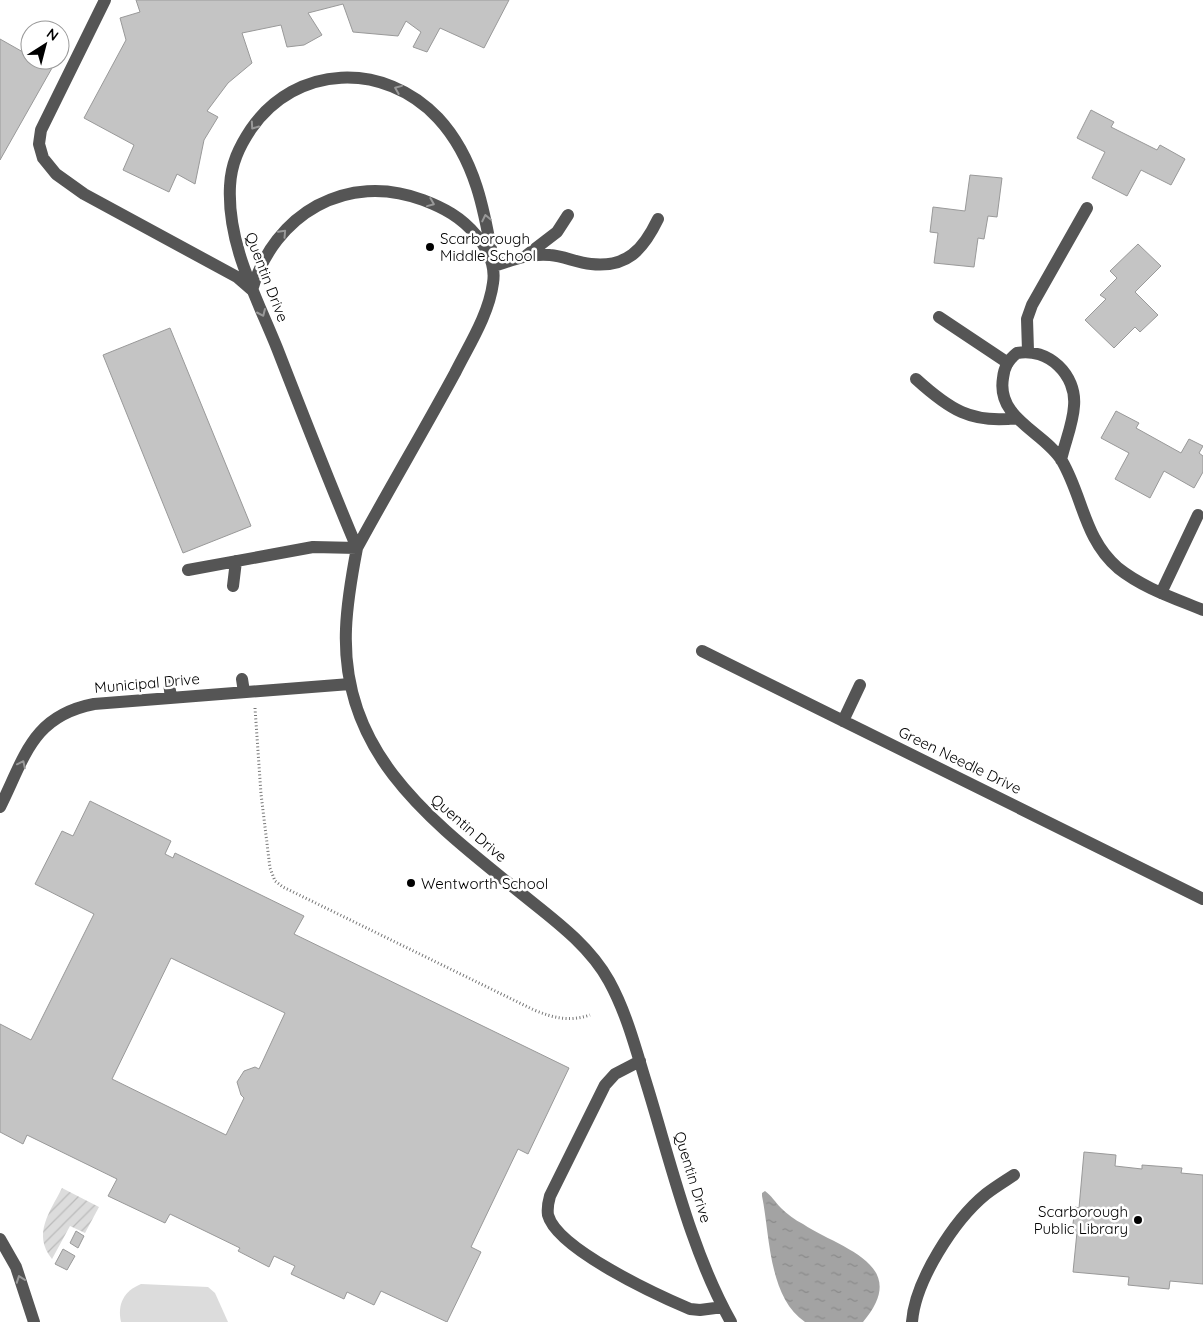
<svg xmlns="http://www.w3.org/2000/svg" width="1203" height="1322" viewBox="0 0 1203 1322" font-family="Quicksand,sans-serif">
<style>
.park{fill:#dcdcdc}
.garden{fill:url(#garden-furrows)}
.water{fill:url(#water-ripples)}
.building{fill:#c4c4c4;stroke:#999;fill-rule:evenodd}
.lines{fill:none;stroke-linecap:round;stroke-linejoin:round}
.path{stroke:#777;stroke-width:3;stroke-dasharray:1 2.5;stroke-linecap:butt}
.minor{stroke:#555;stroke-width:12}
.oneway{stroke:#999}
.poi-dot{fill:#000;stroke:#fff;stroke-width:2}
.labels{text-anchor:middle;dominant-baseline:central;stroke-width:5;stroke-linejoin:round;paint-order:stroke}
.poi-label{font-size:15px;fill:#000;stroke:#fff;text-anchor:start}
.street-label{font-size:15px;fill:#000;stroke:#fff}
</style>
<defs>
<pattern id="garden-furrows" width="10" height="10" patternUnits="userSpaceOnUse" patternTransform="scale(1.25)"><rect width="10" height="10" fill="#dcdcdc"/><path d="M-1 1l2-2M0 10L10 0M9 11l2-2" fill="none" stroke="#bbb"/></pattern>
<pattern id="water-ripples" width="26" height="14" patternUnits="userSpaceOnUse" patternTransform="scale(1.25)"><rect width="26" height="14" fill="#a3a3a3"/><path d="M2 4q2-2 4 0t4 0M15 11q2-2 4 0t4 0" fill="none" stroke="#8b8b8b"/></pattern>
</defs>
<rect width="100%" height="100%" fill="#fff"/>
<path class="park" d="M141,1284l67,3 7,6 13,29h-107c-4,-18 3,-31 20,-38z"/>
<path class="garden" d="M62,1188l37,19 -14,26 -15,-7 -18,33c-20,-25 -2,-47 10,-71z"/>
<path class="water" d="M765,1191c7,5 10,11 16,17 6,6 14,12 22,16 38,25 109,40 60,98h-58c-37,-25 -35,-88 -43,-126v-3z"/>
<path class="building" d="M136,0h373l-25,48 -44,-20 -13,24 -14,-5 8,-15 -15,-11 -8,15 -45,-4 -10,-28 -35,9 14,22 -18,10 -17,2 -6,-22 -39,8 10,30 -24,20 -21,28 11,6 -14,23 -9,44 -18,-10 -8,18 -46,-22 11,-25 -50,-27 42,-78 -6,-22 20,-6z
M0,39l30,17v4h8l14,8 -52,92z
M1091,110l23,12 -3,5 46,23 3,-5 25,14 -14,26 -30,-15 -14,26 -35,-18 13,-26 -28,-14z
M970,175l32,3 -5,39 -9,-1 -4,23 -6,-1 -4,29 -40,-4 4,-30 -8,-1 3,-25 32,4z
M1138,244l23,22 -26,26 23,23 -18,17 -5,-5 -21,21 -29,-28 21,-21 -6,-4 17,-17 -7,-7z
M170,328l81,198 -68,27 -80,-198z
M1116,411l23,12 -3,5 45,25 8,-14 14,7 -4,7 4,3v16l-9,16 -30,-17 -14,27 -35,-19 14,-26 -28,-15z
M90,801l81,40 -6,13 8,4 2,-5 129,63 -10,18 275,134 -41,86 -10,-5 -47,98 10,5 -34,70 -66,-31 -7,14 -27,-13 -3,7 -53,-25 4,-8 -21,-10 -5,11 -31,-16 2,-3 -70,-34 -5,9 -57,-27 9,-17 -90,-44 -4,9 -23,-12v-108l31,16 63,-126 -59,-30 27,-53 11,5zM171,958l114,55 -26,56 -4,-2 -11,4 -7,11 4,13 3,3 -18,37 -114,-56z
M1084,1152l32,3 -1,11 27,3v-4l40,3 -1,5 22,2v109l-33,-3 -1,8 -41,-4 1,-8 -56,-5 4,-40h-5l3,-25 4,1z
M76,1231l8,5 -6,12 -8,-5z
M63,1249l12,7 -8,14 -12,-6z"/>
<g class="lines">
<path class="path" d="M255,708l6,86 9,74 5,13 8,6 251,123c20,8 35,12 56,5"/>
<path class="minor" d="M105,0l-64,130 -2,14 4,14 13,16 28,20 153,83 15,13c22,-76 95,-119 171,-90 21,8 38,17 53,35 11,13 20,30 17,48 -4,31 -24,62 -38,90 -32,59 -66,116 -98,175 -28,-66 -54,-133 -80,-200 -21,-52 -50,-104 -47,-162 1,-22 9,-39 21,-57 45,-65 133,-68 187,-11 38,41 47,95 56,148
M527,255l30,-23 11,-17
M494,266c18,-6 36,-13 56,-11 14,1 27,8 41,9 36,4 52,-14 67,-45
M939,317l69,46
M1028,351l-1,-32 5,-14 55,-97
M916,379c33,30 55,45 101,39
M1061,460c4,-18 12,-36 13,-54 3,-31 -26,-59 -57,-53 -9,7 -13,14 -14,25 -7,41 42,54 59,83 21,36 22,78 56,107 25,20 56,30 85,42
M188,570l125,-23 44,1c-5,26 -10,54 -11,81 -5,124 83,190 171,261 33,27 71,53 92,91 17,31 26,65 36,98 25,80 45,170 86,243
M233,586l3,-25
M1161,593l37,-78
M702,651l501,248
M242,679l2,13
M169,683l2,15
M843,721l17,-36
M0,807c25,-50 32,-91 94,-103l256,-20
M640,1061l-25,13 -10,11 -55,111c-2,7 -3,12 -2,19 9,34 109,80 142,94l10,1 23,-3
M0,1239l16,28 18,55
M912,1322c3,-41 42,-102 74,-128 9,-7 19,-13 28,-19"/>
</g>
<defs><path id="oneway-chevron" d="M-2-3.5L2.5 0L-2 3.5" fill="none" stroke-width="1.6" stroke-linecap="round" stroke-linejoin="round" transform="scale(1.25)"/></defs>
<g class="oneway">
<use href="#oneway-chevron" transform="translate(398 89) rotate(-158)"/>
<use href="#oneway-chevron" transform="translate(254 126) rotate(125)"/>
<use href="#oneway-chevron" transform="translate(431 203) rotate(22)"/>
<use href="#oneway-chevron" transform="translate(486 218) rotate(-102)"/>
<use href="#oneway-chevron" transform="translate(283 233) rotate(-47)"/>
<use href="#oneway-chevron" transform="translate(262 313) rotate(66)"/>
<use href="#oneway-chevron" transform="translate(22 764) rotate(-64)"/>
<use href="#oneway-chevron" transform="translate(20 1279) rotate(-110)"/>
</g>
<g class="poi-dot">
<circle cx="430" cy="247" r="5"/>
<circle cx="411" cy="883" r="5"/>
<circle cx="1138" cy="1220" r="5"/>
</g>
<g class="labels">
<g class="poi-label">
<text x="440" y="238">Scarborough<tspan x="440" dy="17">Middle School</tspan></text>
<text x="421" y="883">Wentworth School</text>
<text x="1128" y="1211" text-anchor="end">Scarborough<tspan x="1128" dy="17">Public Library</tspan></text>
</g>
<g class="street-label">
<text transform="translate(267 277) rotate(69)">Quentin Drive</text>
<text transform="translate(147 683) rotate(-5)">Municipal Drive</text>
<text transform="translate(960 760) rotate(26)">Green Needle Drive</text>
<text transform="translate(469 828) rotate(41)">Quentin Drive</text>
<text transform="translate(693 1177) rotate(73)">Quentin Drive</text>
</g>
</g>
<g transform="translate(45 45) rotate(36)"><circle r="24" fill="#ffffff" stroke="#999999"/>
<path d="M0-4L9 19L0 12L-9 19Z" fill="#000000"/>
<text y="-8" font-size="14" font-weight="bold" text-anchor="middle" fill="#000000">N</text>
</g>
</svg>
